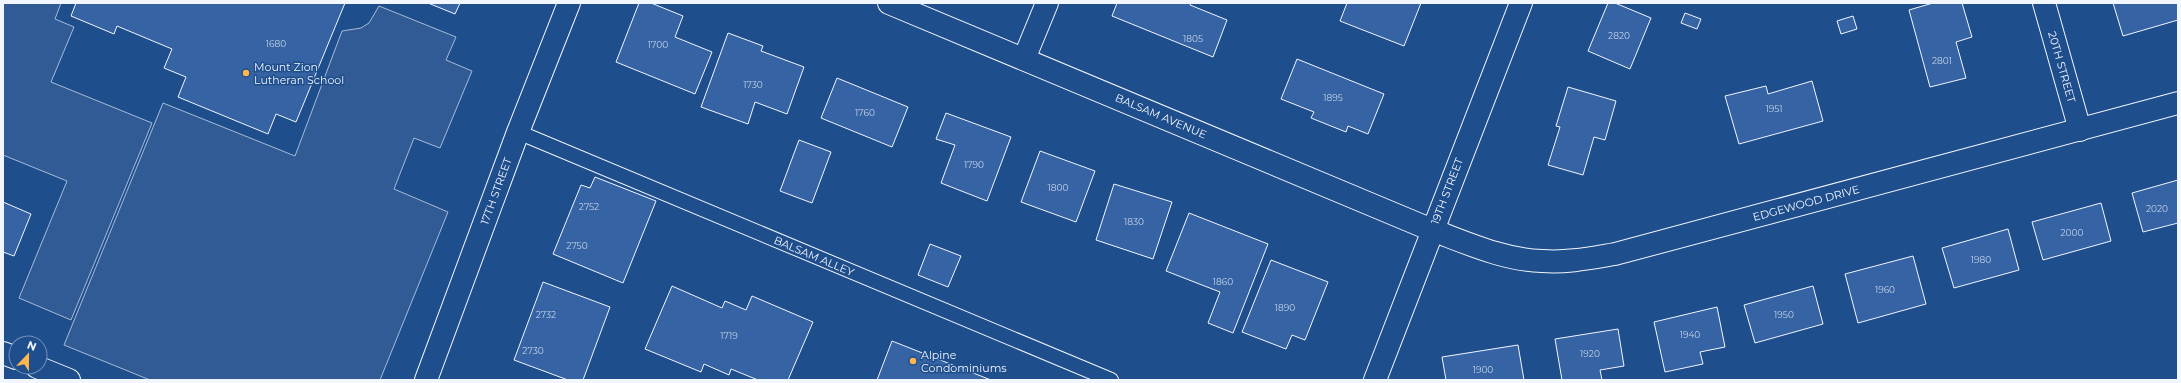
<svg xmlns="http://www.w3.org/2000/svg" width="2181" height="383" viewBox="0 0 2181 383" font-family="Montserrat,sans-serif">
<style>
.built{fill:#305b95;stroke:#a8bbd7}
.building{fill:#3563a3;stroke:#f2f6ff}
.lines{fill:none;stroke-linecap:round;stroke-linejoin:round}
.service-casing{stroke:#f2f6ff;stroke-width:16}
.minor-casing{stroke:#f2f6ff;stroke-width:24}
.tertiary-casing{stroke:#f2f6ff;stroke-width:24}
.service{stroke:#1f4e8c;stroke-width:14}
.minor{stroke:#1f4e8c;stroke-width:22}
.tertiary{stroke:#1f4e8c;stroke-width:22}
.poi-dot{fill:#ffb74d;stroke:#1f4e8c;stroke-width:1.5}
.labels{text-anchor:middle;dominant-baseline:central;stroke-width:3;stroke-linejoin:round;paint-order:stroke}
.number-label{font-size:9px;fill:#c3d1e8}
.poi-label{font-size:11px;fill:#f2f6ff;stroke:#1f4e8c;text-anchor:start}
.street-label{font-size:11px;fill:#f2f6ff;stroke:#1f4e8c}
</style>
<rect width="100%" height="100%" fill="#1f4e8c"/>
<path class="built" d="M3,3h58l-6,16 19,8 -23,55 101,41 -81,197 -52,-22 48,-117 -64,-26z
M379,6l77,31 -10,23 26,11 -32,77 -26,-10 -20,51 54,23 -68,168h-230l-86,-35 99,-242 132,53 47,-125 19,-3 8,-5z"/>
<path class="building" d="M76,3h269l-49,119 -20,-8 -8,20 -90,-37 8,-20 -22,-9 8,-19 -55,-23 -3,8 -43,-18z
M428,3h32l-5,11z
M639,3h12l32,13 -8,21 37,15 -17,42 -79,-32z
M1117,3h74l-1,2 37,15 -14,37 -101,-41z
M1347,3h74l-17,43 -64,-25z
M1608,3h7l36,15 -21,51 -42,-18z
M1933,3h29l10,34 -16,5 10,36 -36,9 -21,-77z
M2113,3h65v17l-55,16z
M1685,13l16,6 -4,10 -16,-6z
M1853,16l4,13 -16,5 -4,-13z
M728,33l35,13 -2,5 43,16 -17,47 -32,-12 -7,22 -47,-17z
M1297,59l87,35 -16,40 -20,-8 -2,6 -35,-14 3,-6 -33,-13z
M837,78l71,29 -16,40 -71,-29z
M1812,81l11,40 -84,23 -14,-48 41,-10 2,8z
M1568,87l48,14 -11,39 -11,-3 -11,38 -35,-10 12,-38 -4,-1z
M946,113l65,24 -24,64 -46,-18 14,-38 -19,-6z
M799,140l32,12 -19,51 -32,-12z
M1040,151l55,20 -19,51 -55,-20z
M595,177l61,24 -33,82 -70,-29 28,-69 9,3z
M2178,180v43l-35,9 -11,-39z
M1114,184l58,18 -19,57 -57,-19z
M3,202l28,12 -17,42 -11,-4z
M2101,203l10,38 -68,19 -11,-38z
M1189,213l79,31 -35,89 -25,-10 12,-31 -54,-21z
M2008,229l11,41 -65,18 -12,-40z
M930,244l31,12 -13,31 -30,-12z
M1913,256l13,48 -68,19 -13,-49z
M1271,260l57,22 -23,58 -13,-5 -6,14 -44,-17z
M543,282l67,25 -27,73h-15l-54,-20z
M672,286l50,22 3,-7 21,9 6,-14 61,26 -25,58h-30l-27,-11 -2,6 -25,-11 -3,8 -56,-23z
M1813,286l10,38 -68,19 -11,-38z
M1717,307l8,40 -25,5 3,12 -38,8 -11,-50z
M1618,329l6,37 -24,4 2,10h-40l-7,-41z
M892,341l99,39h-114z
M1518,345l6,35h-78l-4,-23z"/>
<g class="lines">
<g class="service-casing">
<path id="service" d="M518,132l593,248"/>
</g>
<g class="minor-casing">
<path id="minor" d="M2044,3l36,127
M1024,59l23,-56
M3,353l13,5
M37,367l32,13
M426,380l92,-248 51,-129"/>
</g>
<g class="tertiary-casing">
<path id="tertiary" d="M889,3l543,227c35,13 72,30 110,31 25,2 49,-3 73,-7l563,-151
M1375,380l146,-377"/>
</g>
<use href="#service" class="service"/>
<use href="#minor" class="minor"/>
<use href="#tertiary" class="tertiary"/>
</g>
<g class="poi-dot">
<circle cx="246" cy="73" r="4"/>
<circle cx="913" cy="361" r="4"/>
</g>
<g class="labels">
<g class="number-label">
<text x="1619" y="35">2820</text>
<text x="1193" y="38">1805</text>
<text x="276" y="43">1680</text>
<text x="658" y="44">1700</text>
<text x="1942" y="60">2801</text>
<text x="753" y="84">1730</text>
<text x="1333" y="97">1895</text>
<text x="1774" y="108">1951</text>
<text x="865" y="112">1760</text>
<text x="974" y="164">1790</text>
<text x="1058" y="187">1800</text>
<text x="589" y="206">2752</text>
<text x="2157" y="208">2020</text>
<text x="1134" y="221">1830</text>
<text x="2072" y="232">2000</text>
<text x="577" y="245">2750</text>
<text x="1981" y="259">1980</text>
<text x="1223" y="281">1860</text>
<text x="1885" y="289">1960</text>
<text x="1285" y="307">1890</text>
<text x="546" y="314">2732</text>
<text x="1784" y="314">1950</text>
<text x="1690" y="334">1940</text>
<text x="729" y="335">1719</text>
<text x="533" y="350">2730</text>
<text x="1590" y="353">1920</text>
<text x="1483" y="369">1900</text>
</g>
<g class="poi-label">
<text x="254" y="67">Mount Zion<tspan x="254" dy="13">Lutheran School</tspan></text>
<text x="921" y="355">Alpine<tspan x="921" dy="13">Condominiums</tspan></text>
</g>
<g class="street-label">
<text transform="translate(2062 67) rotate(74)">20TH STREET</text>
<text transform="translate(1161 116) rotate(23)">BALSAM AVENUE</text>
<text transform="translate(496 191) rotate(-70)">17TH STREET</text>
<text transform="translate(1447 191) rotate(-69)">19TH STREET</text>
<text transform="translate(1806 203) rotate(-15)">EDGEWOOD DRIVE</text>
<text transform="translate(814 256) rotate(23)">BALSAM ALLEY</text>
</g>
</g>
<rect width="2181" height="383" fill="none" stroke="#f2f6ff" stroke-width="8"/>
<g transform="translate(28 355) rotate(22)"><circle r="19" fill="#1f4e8c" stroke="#7391ba"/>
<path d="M0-3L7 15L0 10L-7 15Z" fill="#ffb74d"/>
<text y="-6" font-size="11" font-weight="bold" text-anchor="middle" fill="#f2f6ff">N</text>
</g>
</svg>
